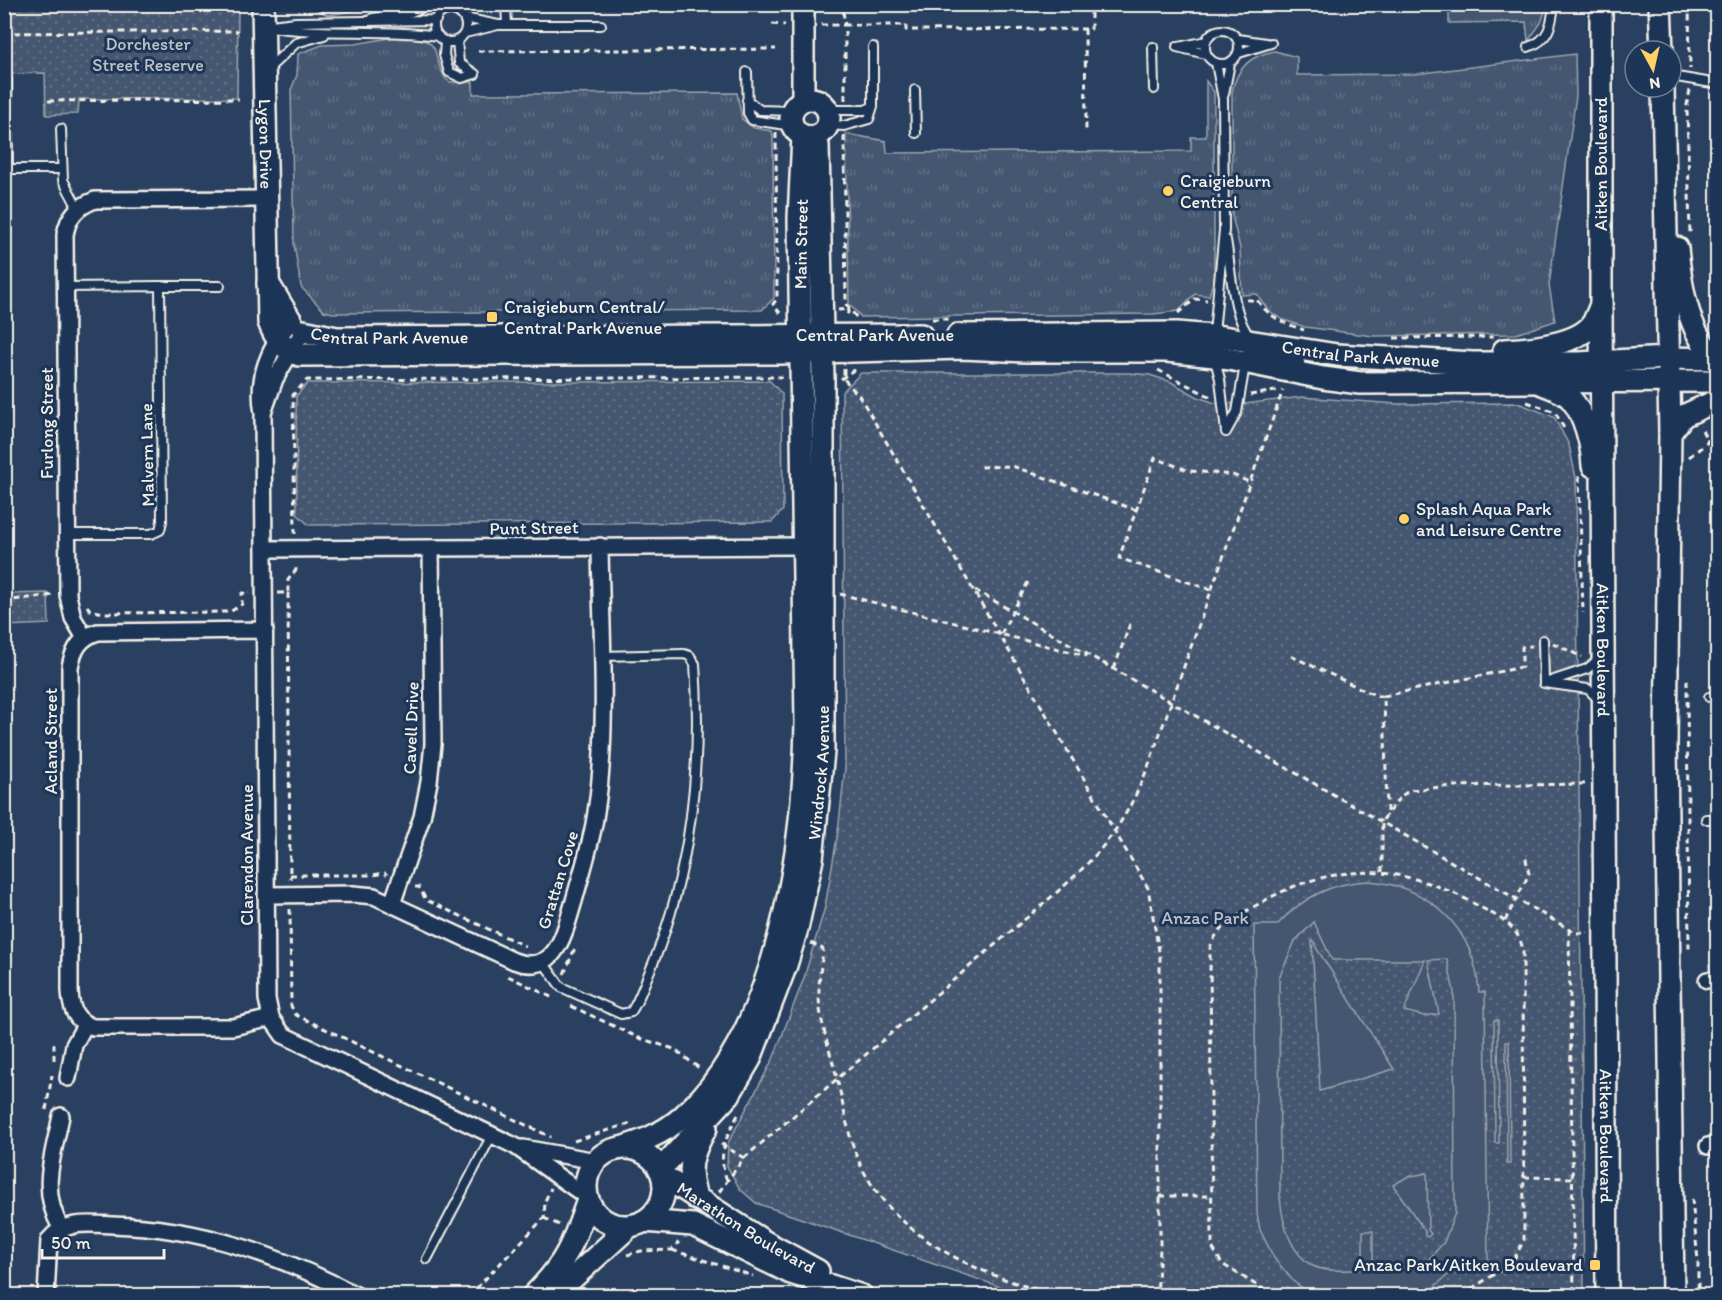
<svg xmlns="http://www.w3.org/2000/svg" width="1722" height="1300" viewBox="0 0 1722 1300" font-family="Itim,sans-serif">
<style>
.grass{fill:url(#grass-tufts);stroke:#9ca4ac;stroke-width:1.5}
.park{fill:url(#park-dots);stroke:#9ca4ac;stroke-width:1.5}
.garden{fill:#445771;stroke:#9ca4ac;stroke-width:1.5;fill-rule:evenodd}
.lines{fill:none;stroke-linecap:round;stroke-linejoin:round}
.lane-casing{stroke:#f4f1e8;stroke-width:12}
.street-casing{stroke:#f4f1e8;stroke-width:20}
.secondary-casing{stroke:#f4f1e8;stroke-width:26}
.path{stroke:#f4f1e8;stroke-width:3;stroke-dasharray:6 4.5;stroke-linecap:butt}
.lane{stroke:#1d3557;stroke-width:8}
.street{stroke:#1d3557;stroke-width:15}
.secondary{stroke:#1d3557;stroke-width:21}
.poi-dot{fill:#ffd166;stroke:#1d3557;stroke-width:2}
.labels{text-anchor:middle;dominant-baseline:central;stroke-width:6;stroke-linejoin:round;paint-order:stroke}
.park-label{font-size:18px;fill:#bfc3c4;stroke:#1d3557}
.street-label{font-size:18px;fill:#f4f1e8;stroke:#1d3557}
.poi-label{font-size:18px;fill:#f4f1e8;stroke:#1d3557;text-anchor:start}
</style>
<defs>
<pattern id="grass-tufts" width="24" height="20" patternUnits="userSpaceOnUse" patternTransform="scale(1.5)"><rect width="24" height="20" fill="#445771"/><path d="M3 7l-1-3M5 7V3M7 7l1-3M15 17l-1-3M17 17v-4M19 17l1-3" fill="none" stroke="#607085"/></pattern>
<pattern id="park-dots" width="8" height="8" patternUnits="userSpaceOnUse" patternTransform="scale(1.5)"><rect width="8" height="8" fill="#445771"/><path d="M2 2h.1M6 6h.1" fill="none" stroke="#607085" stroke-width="1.8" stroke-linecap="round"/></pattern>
</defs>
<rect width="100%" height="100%" fill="#2a4060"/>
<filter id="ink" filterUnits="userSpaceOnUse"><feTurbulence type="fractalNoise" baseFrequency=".0167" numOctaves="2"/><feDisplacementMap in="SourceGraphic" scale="12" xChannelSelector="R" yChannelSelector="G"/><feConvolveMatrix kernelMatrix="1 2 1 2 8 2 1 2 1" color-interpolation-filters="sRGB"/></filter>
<g filter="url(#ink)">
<path class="grass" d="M307,5h115l-15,4h-43l-36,6z
M1449,5v-1l98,1 -6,18 -13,18 -2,-19 -77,1z
M401,36c48,5 26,15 45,43l4,3h23v12l264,-1 5,26 12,9 18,3 1,4 1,163 -12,12 -429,3 -9,-2 -23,-24 -7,-43 -3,-154 6,-15 1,-21 24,-9 33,-1z
M1275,51l22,6v18l118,-1 160,-20 1,42 -27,189 6,36 -39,13 -143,2 -68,-9 -24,-8 -13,-9 -11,-16 -15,1 -2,-47 -8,-32v-124c5,-25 19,-37 43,-41z
M1206,81l8,11v186l-5,18 -14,-2 -16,17 -26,3 -292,3 -12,-13 -3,-170 40,7 1,12 304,-2v-14h15z"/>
<path class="park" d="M4,5h70v6l164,-2 -1,89 -158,1 -1,15 -32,1 -1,-42 -40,1z
M861,373h269l20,2 21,7 27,15 17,6 29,1 58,-7 95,7 121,-1 36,14 15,28 7,33 8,817h-560l-268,-92 -16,-14 -13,-23 1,-23 45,-84 31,-81 21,-71 13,-75 7,-64 -3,-376z
M770,381l12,13 1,116 -11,12 -463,3 -12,-11 -1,-118 12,-13z
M48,593l1,31 -44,2v-32z"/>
<path class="garden" d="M1368,881c63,5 107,48 111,111h6l3,275h-31l-32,28h-112l-19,-13 -20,-24 -14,-28 -3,-16 -3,-289h23c26,-28 54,-42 91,-44zM1314,922l18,38h93l-21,51 20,5 15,-2 -11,-54 19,-1 7,33 1,221 -11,29 -22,25 -49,2v-38h-10v38c-15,1 -39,4 -52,-4 -22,-14 -29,-45 -31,-68l-1,-219 16,-37z
M1312,941l4,2 -1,3 79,123 -74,22z
M1494,1020h4l1,123h-4z
M1506,1042h3l1,122h-3z
M1427,1173l1,57 3,4 -3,3 -3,-1v-5l-32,-46 14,-8z"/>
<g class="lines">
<g class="lane-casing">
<path id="lane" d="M506,4l1,21
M434 26a16 16 0 1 1 32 0a16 16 0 1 1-32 0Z
M373,18l38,-6 19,-8
M464,18l34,7 -33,8
M271,25l25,-3 140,-2
M498,25h103
M266,26c57,10 115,2 172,10
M1205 47a17 17 0 1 1 34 0a17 17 0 1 1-34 0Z
M1238,39l28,4
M457,40l2,23 16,11
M445,41l-1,14 5,17 13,6 13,-4
M1153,47l1,42
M1177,47l29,7
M1179,47l27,-6
M1528,47c21,-6 24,-23 26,-43
M1239,53l32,-10
M269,68l27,-25 28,-8
M747,72l1,41 4,7 41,6
M1671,76l47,8
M7,79l1,90h53
M915,90l1,43
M1224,94l6,-31
M747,100l13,10 33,1
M828,110h37l8,-4
M828,125l16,1 25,-7 4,-13v-59
M61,129l2,51 15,28
M1226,240c5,27 6,78 25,98
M160,286h60
M66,287l94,-1 2,235 -2,9 -9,4h-83
M1214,333l10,-103 -1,-131 -7,-36
M1250,351l50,12
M1215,360l5,19 6,53
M1226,432l11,-20 8,-47
M1543,640l1,43
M1548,682l39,-13 12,-10
M1544,683l44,6 10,10
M1709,697h9
M1706,819h12
M543,962l18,25 60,27 10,-2c9,-13 14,-31 21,-46 39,-94 50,-201 43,-302l-5,-8 -6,-2 -82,2
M427,1259l65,-124"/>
</g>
<g class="street-casing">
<path id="street" d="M263,413l12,-34 28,-48 -12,-10c-22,27 -35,56 -28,92l4,586 4,19 12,17 232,111 72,51
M264,549l540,-3
M265,630l-167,2c-18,5 -25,18 -28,35v324c1,18 5,30 23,36h140l38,-9
M85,638l-12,-20 -5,-23 -3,-360c3,-19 12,-28 30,-35l170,-1
M266,895l87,-1 21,2 140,65c43,15 50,-28 60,-60 8,-30 18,-59 22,-89 13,-82 5,-181 4,-266
M392,904l30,-87 7,-35 4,-38 -2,-196
M1707,980h11
M68,1078l6,-33 11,-20
M1708,1146l10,-1
M523,1148l73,13
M61,1228c-22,-39 -8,-71 0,-112
M46,1296l3,-56c16,-20 40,-16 63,-15 88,2 169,31 246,71"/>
</g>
<g class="secondary-casing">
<g id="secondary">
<path id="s1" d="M263,4l6,318c7,18 12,25 30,33l481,-2 183,-5 64,3h140l47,5 109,22 37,5 358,-2"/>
<path id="s2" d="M1601,4v301l6,991"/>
<path d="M1660,4l2,47"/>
<path d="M1663,87l7,346 -4,310 7,553"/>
<circle cx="810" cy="118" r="19"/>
<path d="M803,100v-96"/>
<path d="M1677,248c3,32 11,91 41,109"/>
<path d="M268,283l23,38"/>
<path id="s3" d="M303,331l34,7 584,-3"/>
<path id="s4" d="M958,335l219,-2 46,4 114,18 136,8h106l88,-5 51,1"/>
<path d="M1504,350c23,-1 75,-5 89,-27 3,-5 5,-12 8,-18"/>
<path d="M1542,384c10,4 22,7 29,15 14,16 21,46 22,67"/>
<path d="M1670,433l13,-17 35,-16"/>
<circle cx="625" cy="1187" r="39"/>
<path d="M617,1149c24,-7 46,-15 65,-32 97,-86 122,-271 124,-394l-7,-505 4,-82"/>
<path id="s5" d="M660,1170l69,-75 21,-36 36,-94 11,-36 15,-70 11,-107v-373l-5,-234"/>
<path id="s6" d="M663,1176l102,66 53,29"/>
<path d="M697,1199c-11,-30 -6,-44 9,-71"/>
<path d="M644,1221l49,4 98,48 71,23"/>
<path d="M533,1296c33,-33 40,-52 55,-96"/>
<path d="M553,1296l77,-70"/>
</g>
</g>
<path class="path" d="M1689,4l1,65
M46,6l162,-2
M772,24l13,1
M821,25h24l-3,-21
M1085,29l1,102
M4,33l234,-2
M478,51l298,-2
M1690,90l-3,15 3,131
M845,100v-75h61v5l185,-1v-25
M48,101l191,-2
M776,133l1,166 -4,5 7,9
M844,136l2,168 11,14
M1247,300h10c13,18 27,23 47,30
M838,310l11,-1 -3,9
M1178,313l17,-14 12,1
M932,319h17
M1394,338l99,-1
M844,369v10l16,18 288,491 12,69v292l-3,47
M1158,370l53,27
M841,379l14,-10
M1250,395l32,-5
M1527,402l28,10 10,18
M1708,442l10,-7
M1689,457l19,-15 -8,-16
M981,467l31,-1 124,44
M1579,476l4,137
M295,534l-2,-139 14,-15 475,-3
M975,590l601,343h12
M1211,590l-92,-32 36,-100 35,13 43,4 16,7
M278,593h10v-13l8,-10v-5
M288,593l2,286
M840,594l247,62
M4,601l49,-6
M87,606l3,4 13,3 127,-1 12,-8v-11h8
M1001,634l28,-54
M1553,643l29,14
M1291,656l86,40h7
M1114,669l17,-48
M1687,680l2,273
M1387,812l-3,-116 138,-29v-20l10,-1
M1382,872v-51l18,-24 10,-7 42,-4 133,-2
M290,875h83l12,-2 2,2
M415,887h4l7,13 99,46
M290,909l1,97 5,9 255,122
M1505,921l24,-47 -4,-19
M1569,929l5,367
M811,943l12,6c-1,13 -4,27 -4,40 -1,30 11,61 18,89 7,30 11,61 24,88 38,76 121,110 199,130
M564,974l11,-26
M508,976l45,22
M571,1006l68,32 35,11 25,19 -1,2
M54,1060v-16
M46,1110l6,-35
M574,1141l57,-18
M721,1144l23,14
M1524,1177l48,1
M727,1180c-11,-27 0,-44 13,-69
M719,1192l25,-34 319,-271c43,-39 63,-66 85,-120l135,-377
M1160,1196h51
M1692,1199l6,62v35
M544,1218l15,7
M672,1250l81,26
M627,1255l14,-4 31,-1 7,-8
M469,1296l75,-78 1,-17 6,-13
M1274,1296l-52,-32 -10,-17 -2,-299c7,-22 25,-30 45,-42 77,-46 148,-44 225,1 20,11 38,18 43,43l1,290 -12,23 -52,33"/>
<use href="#lane" class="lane"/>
<use href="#street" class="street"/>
<use href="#secondary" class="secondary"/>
</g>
</g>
<g class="poi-dot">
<circle cx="1168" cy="191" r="6"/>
<rect x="486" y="311" width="12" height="12" rx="3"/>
<circle cx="1404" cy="519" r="6"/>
<rect x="1589" y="1259" width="12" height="12" rx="3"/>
</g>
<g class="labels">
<g class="park-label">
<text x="148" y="44">Dorchester<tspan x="148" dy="21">Street Reserve</tspan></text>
<text x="1205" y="918">Anzac Park</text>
</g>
<g class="street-label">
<text stroke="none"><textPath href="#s1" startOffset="140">Lygon Drive</textPath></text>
<text transform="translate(1601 164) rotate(-90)">Aitken Boulevard</text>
<text transform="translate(801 244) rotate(-89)">Main Street</text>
<text stroke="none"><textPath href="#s3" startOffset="87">Central Park Avenue</textPath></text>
<text x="875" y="335">Central Park Avenue</text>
<text stroke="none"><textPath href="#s4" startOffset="404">Central Park Avenue</textPath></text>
<text transform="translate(47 423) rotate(-90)">Furlong Street</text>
<text transform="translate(147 455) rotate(-91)">Malvern Lane</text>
<text transform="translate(534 528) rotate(-1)">Punt Street</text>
<text stroke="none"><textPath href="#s2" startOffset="646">Aitken Boulevard</textPath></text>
<text transform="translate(411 728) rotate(-88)">Cavell Drive</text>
<text transform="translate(51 741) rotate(-90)">Acland Street</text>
<text stroke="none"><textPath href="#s5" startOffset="440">Windrock Avenue</textPath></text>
<text transform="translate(247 855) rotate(-90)">Clarendon Avenue</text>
<text transform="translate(558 880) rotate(-73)">Grattan Cove</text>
<text stroke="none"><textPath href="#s2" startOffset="1132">Aitken Boulevard</textPath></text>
<text stroke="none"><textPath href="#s6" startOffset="98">Marathon Boulevard</textPath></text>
</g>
<g class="poi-label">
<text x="1180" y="181">Craigieburn<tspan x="1180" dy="21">Central</tspan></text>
<text x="504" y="307">Craigieburn Central/<tspan x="504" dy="21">Central Park Avenue</tspan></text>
<text x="1416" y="509">Splash Aqua Park<tspan x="1416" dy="21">and Leisure Centre</tspan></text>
<text x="1583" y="1265" text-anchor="end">Anzac Park/Aitken Boulevard</text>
</g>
</g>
<rect width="1722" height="1300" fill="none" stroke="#1d3557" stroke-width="24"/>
<rect x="12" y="12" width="1698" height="1276" fill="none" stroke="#f4f1e8" stroke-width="2" filter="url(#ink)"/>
<g transform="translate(1653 69) rotate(172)"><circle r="28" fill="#1d3557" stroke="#738091" stroke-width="1.5"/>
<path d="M0-4.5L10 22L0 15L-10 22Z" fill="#ffd166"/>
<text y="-9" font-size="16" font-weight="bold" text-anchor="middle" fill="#f4f1e8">N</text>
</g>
<path d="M42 1249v9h122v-9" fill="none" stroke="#f4f1e8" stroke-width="3"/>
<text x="51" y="1249" font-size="18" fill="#f4f1e8" stroke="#1d3557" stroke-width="4.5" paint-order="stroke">50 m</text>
</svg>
